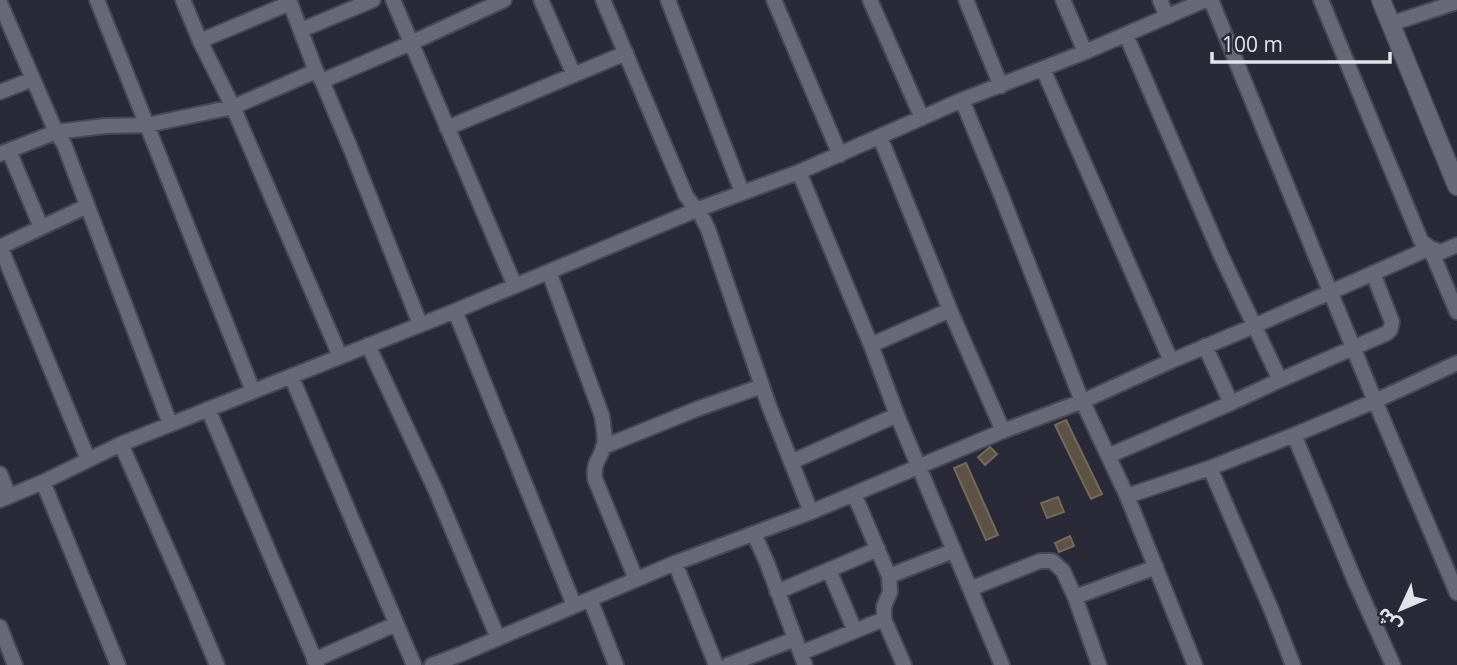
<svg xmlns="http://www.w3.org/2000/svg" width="1457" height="665" viewBox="0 0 1457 665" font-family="'Open Sans','Noto Sans Arabic',sans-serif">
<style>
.building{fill:#5e5246;stroke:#75695c;stroke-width:2}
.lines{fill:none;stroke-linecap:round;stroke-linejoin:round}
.minor-casing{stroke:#484854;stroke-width:18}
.tertiary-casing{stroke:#484854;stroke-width:21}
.minor{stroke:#686878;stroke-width:14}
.tertiary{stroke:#686878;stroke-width:18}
</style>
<rect width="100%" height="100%" fill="#292937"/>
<path class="building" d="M1066,420l36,74 -11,5 -36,-74z
M990,447l7,7 -12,11 -7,-8z
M966,463l32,72 -12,5 -32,-72z
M1058,497l6,15 -17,6 -6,-15z
M1070,536l4,10 -15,6 -4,-9z"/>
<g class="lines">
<g class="minor-casing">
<path id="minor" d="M97,0l156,391
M183,0l17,41 33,66 107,249
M289,0l27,71 6,10 28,66 70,177
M393,0l122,286
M541,0l33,75
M603,0l83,196 15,19 7,14 61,177 42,106
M668,0l74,192
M774,0l66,155
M870,0l52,118
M966,0l35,86
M1063,0l22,52
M1160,0l7,17
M1211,0l164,401 82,192
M1321,0l98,236 2,5 9,7 27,64
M0,3l56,129 8,12 106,280
M1390,24l67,-22
M301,30l72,-30
M1126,35l94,218 60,127
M200,41l90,-38
M1043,69l128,292
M322,81l89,-38 93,-43
M0,92l33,-13
M962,100l38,92 80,204 47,100 68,169
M447,128l179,-75
M880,137l70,173 53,121
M9,151l32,76
M0,154l56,-22 49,-6 42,-1 86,-18 83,-36
M799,172l72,173 26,70 105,250
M0,246l88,213
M0,247l87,-41
M549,272l53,144c1,10 4,20 2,30 -4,14 -11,15 -9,33l41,100
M455,311l119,294
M368,345l68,146 62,147
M871,345l79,-35
M1205,346l26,57
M291,376l123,289
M208,409l109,256
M1294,435l61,146 38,84
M121,444l70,159 26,62
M603,447l94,-38 65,-23
M1108,456l123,-53 49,-23 107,-47 3,-3 2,-8 -19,-49
M791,462l106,-47
M1210,468l61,141 22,56
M0,474l9,22
M43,482l75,183
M854,494l35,82 1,16 -6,14v13l20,46
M1127,496l83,-28 84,-33 81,-34 82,-38
M0,500l43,-18 78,-38 334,-133 241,-101 103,-38 163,-72 123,-48 120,-52
M754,534l13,29 38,102
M675,563l41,102
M829,570l26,61
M889,576l64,-25
M970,589l70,-28h12l11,10 12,26 24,68
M777,592l101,-43
M1075,597l81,-30
M590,599l26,66
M0,627l15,38
M801,653l83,-34
M314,660l82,-36
M432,665l29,-11 214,-91 136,-51 192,-81 80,-30 88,-40 83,-35 176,-78 11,4 16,-7
M728,665l67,-26"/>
</g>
<g class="tertiary-casing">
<path id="tertiary" d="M1381,0l76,186"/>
</g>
<use href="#minor" class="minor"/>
<use href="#tertiary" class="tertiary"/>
</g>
<g transform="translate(1401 609) rotate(226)" stroke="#292937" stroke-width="5" paint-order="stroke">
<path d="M0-5L12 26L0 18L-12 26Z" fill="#e3e3ec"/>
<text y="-10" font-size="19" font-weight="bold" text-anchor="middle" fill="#e3e3ec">ش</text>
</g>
<path d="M1212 52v10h178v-10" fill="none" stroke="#e3e3ec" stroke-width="3.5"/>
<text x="1222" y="52" font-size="21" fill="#e3e3ec" stroke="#292937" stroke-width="5" paint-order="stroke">100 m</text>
</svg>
